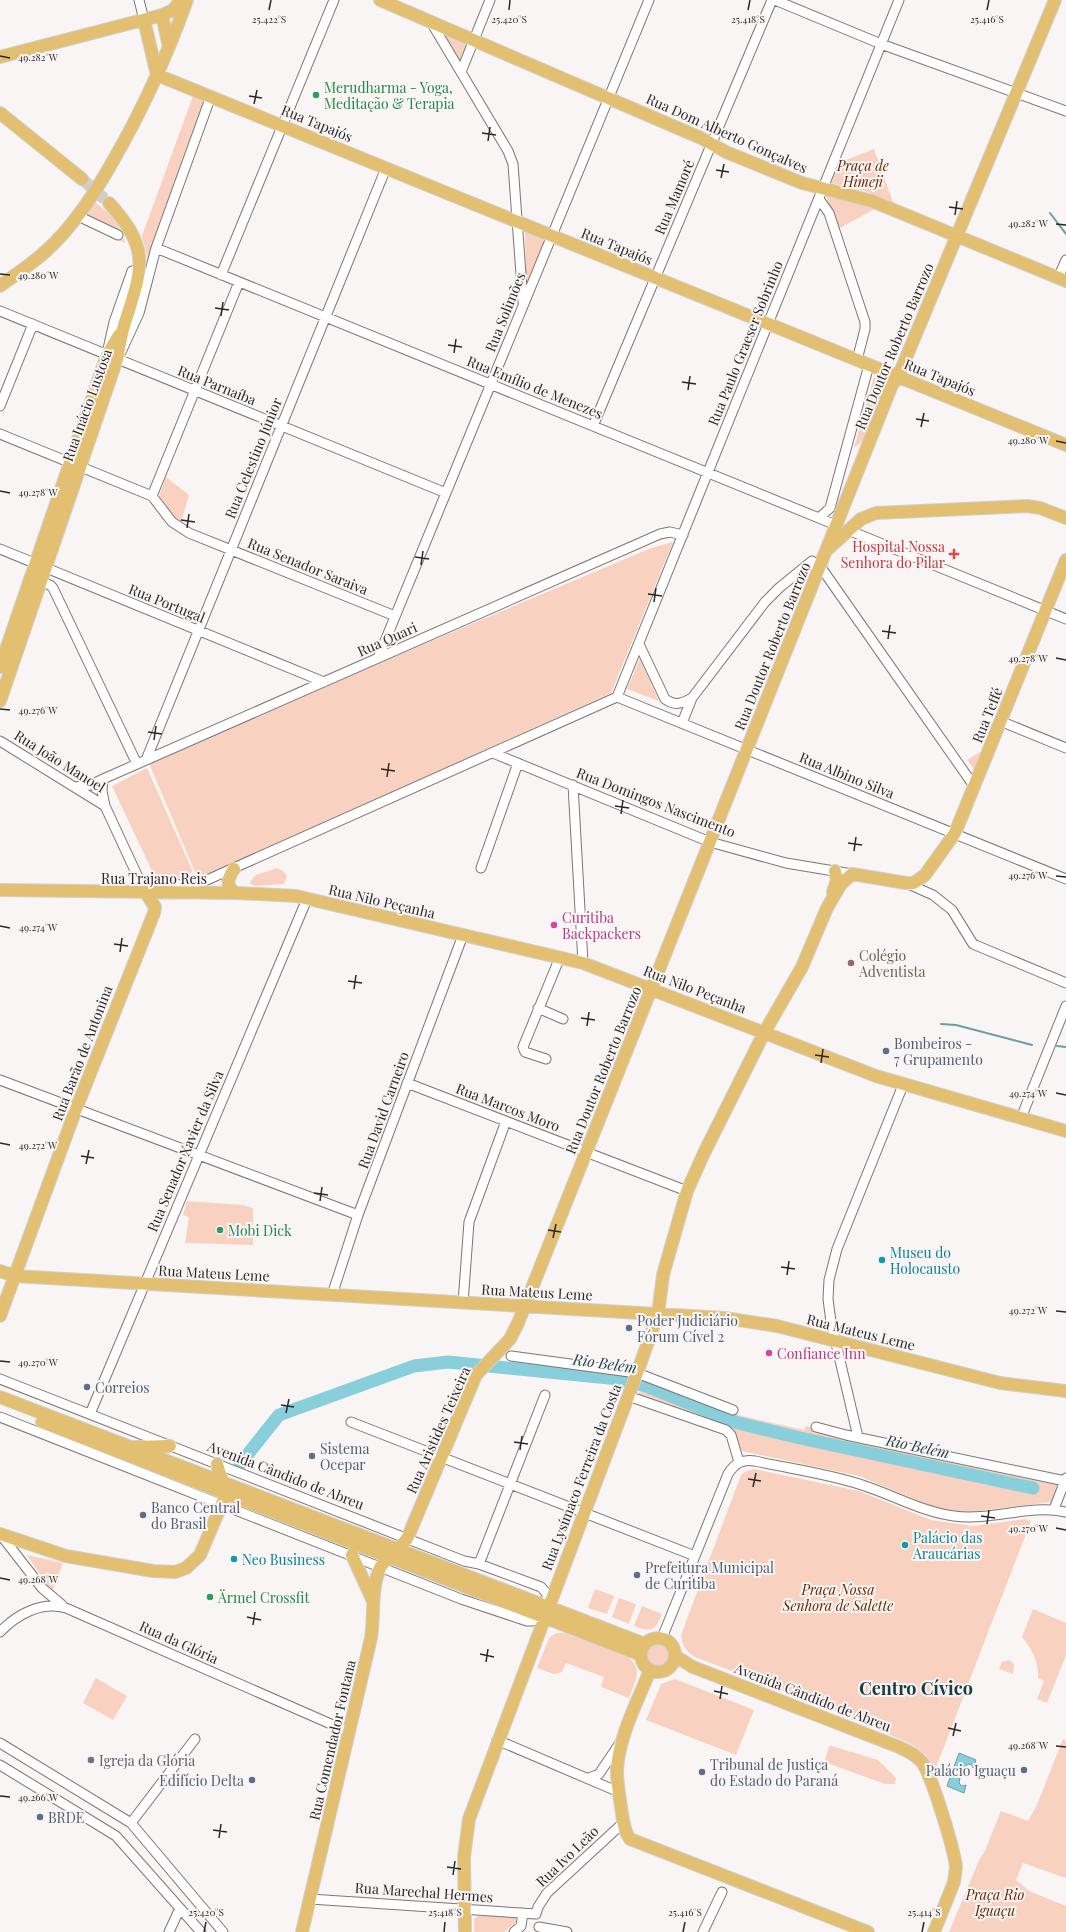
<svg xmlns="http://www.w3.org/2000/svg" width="1066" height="1932" viewBox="0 0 1066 1932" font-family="'Playfair Display',serif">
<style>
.green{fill:#f8d1c0}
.water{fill:#88cfdb;stroke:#6c9da5}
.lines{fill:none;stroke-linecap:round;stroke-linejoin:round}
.stream{stroke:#6c9da5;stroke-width:2}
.river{stroke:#88cfdb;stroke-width:13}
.major-tunnel{stroke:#d0cccb;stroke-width:12;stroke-dasharray:12 6;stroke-linecap:butt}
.minor-casing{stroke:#7a7775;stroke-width:11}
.major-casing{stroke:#d0d0d0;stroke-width:14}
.minor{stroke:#fff;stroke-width:9}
.major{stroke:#e3bf71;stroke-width:12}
.ticks{fill:none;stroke:#2a2828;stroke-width:1.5}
.leisure-dot{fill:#2e9e5b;stroke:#f9f5f4;stroke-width:1.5}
.health-dot{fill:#e0444e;stroke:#f9f5f4;stroke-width:1.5}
.hotel-dot{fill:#d1479c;stroke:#f9f5f4;stroke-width:1.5}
.education-dot{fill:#8d6e63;stroke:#f9f5f4;stroke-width:1.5}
.service-dot{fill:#5c6f8a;stroke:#f9f5f4;stroke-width:1.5}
.culture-dot{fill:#0f9aa8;stroke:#f9f5f4;stroke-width:1.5}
.worship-dot{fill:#6b7280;stroke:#f9f5f4;stroke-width:1.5}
.labels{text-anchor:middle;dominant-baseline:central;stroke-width:4;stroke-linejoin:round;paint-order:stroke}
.leisure-label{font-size:14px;fill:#27864d;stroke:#f9f5f4;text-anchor:start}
.street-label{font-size:14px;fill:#2a2828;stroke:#f9f5f4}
.park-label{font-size:14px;font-style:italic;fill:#682801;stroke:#f9f5f4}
.health-label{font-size:14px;fill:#be3a42;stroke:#f9f5f4;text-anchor:end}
.hotel-label{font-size:14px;fill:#b23c85;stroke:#f9f5f4;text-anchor:start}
.education-label{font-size:14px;fill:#785e54;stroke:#f9f5f4;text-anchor:start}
.service-label{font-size:14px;fill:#4e5e75;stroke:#f9f5f4;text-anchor:start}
.culture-label{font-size:14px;fill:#0d838f;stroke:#f9f5f4;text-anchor:start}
.worship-label{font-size:14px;fill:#5b616d;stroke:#f9f5f4;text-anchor:start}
.water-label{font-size:15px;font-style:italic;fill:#1d3f45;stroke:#f9f5f4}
.district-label{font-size:18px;font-weight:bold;fill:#1b3d42;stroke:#f9f5f4}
.ticks-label{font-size:10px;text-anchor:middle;fill:#2a2828;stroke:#f9f5f4;stroke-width:4;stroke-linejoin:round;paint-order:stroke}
</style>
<rect width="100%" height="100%" fill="#f9f5f4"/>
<path class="green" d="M442,32l26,11 -9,19z
M193,96l13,5 -58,159 -6,-24z
M874,149l19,53 -29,-11 -33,-8 7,-20z
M826,196l29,6 20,7 -37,20z
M92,200c18,13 27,21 33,43l-46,-23z
M525,232l21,8 -20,49z
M874,377l12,6 -21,56 -11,9z
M166,477l23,18 -8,27 -7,-4 -15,-22z
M673,542l-62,151 -413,186 -50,-118 503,-213z
M640,658l19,43 -32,-12z
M980,752l-6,17 -7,-9z
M147,768l46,104c-16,8 -22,11 -39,3l-42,-89z
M277,868l6,3 4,5 -3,8 -28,2 -6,-2 1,-4 5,-5z
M187,1201l56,4 10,3v37l-68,-2 4,-26 -6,-2z
M643,1381l95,34 66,15 2,-4 48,14 204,43 -7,19 -82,10 -22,-2 -13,-3 -75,-31 -117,-25 -9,-21 -95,-34z
M754,1469l105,22 72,29 42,6 52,-7 6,2 -96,249 -9,-15 -15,-11 -68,-30 -148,-57c-9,-5 -13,-12 -14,-22l60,-160 5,-4z
M27,1555l36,8 -11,29z
M595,1589l19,7 -7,18 -19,-6z
M619,1598l17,6 -7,20 -17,-7z
M642,1606l20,8c-7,17 -11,19 -28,12z
M1033,1609l33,14v32l-19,48 -10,-4 7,-18 -6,-3c1,-16 -6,-29 -16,-41z
M556,1633h9l63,24c16,13 7,24 1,41l-28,-11 3,-10 -38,-14 -4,9 -8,2 -17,-6 12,-30z
M645 1655a12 12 0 1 1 24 0a12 12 0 1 1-24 0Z
M1009,1660l5,4 -1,10 -14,-5 3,-7z
M96,1678l31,18 -14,24 -30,-17z
M675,1679l79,31 -18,45 -90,-35 15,-36z
M1063,1739l3,2v137l-43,-15 -7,17 13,11 37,15v26h-117l31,-74 4,-5 17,-42 27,10 9,-16z
M829,1746h3l46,14 18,18 -1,6h-10l-58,-21 -2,-3z
M477,1916h38l2,5 -13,11h-30v-12z"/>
<path class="water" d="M959,1753l17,7 -3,8 -1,-3 -4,-1 -7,7 -2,12 3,3 4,-1 -2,8 -17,-7z"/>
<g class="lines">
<path class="stream" d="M1050,213l16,21
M941,1024l15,1 76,20
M1057,1046l9,1"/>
<path class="river" d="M240,1464l39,-49 135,-49 34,-4 171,17 27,7 92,37 62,15 233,50"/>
<path class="major-tunnel" d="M82,179l27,24"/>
<g class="minor-casing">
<path id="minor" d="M139,0l5,20
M775,0l106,44 185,67
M431,22l77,129 5,13 10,138
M461,72l29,-72
M819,199l10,14 36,109v7l-8,31
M78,216l40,19
M156,248l680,277
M221,275l113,-275
M1058,278l8,-18
M0,311l446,182
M108,349l6,-27 18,-51
M121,352l18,-39 17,-65 55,-152
M0,406l33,-82
M593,426l179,-426
M0,434l152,62 20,26 17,11 206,83
M152,496l87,-214
M819,518l11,-10 39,-143
M848,530l218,89
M0,549l324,133
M808,565l12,1 154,220
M41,582l9,3 3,3 84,176
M639,644l26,55c10,7 16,5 27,-1
M378,658l271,-658
M617,697l282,-697
M617,697l449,182
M1000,721l66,27
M682,723l10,-25 73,-96 14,-14 33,-27
M0,741l105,65 38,82
M493,753l217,89 76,21 66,11
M146,760l240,-592
M103,779l-1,12 3,15
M573,785l10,178
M75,787l16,-2 12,-6 557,-245 10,-2 13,3
M481,868l37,-105
M141,883l43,2 23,-5 410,-183
M906,883l27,12 19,15 21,34 93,39
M538,1008l25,11
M546,1059l-21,-7 -2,-5 37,-90
M0,1080l358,135
M407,1083l280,108
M1021,1118l45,-112
M332,1295l26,-80 105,-280
M463,1303l6,-81 37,-101
M511,1356l126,17 96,37
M0,1379l464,182 15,3 62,23 6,7v13
M628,1396l98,34 5,5 8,27
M90,1414l217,-515
M0,1417l461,182 66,22h5l12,-4
M351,1422l344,134
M816,1427l30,8 219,46
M858,1437l-27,-115 -3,-23 1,-19 8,-31 66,-164
M1054,1509l12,-31
M0,1534l42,54 20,17
M479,1564l66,-169
M0,1632c17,-18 42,-31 66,-24l283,124
M662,1638l66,-164c7,-11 14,-15 27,-13 36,8 76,13 110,25 30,10 58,26 89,30 38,5 75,-12 112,-4
M497,1740l122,52
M0,1743l131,80 92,109
M0,1765l116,71 85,96
M589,1778l10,-4 21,-31
M131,1823l64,-84
M310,1899l226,15
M536,1914l2,-7 9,-14 77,-71
M539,1927l28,5
M169,1932l11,-24
M514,1932l7,-6 2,-13
M703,1932l19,-40"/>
</g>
<g class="major-casing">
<path id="major" d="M380,0l321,138 25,14 76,31 70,18 194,80
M162,15l7,32
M144,20l13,55
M0,57l162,-42 11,-5 8,-10
M157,75l909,370
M0,113l82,66
M0,286c16,-12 32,-22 46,-35 28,-25 49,-58 67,-90 30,-52 54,-105 74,-161
M829,548l32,-29 15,-6 151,-7 13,2 26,10
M0,667l107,-312 12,-20
M0,701l117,-342c2,-11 4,-23 7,-33 17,-56 29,-75 -15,-123
M234,869c-7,10 -9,19 3,24
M0,890l237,3 59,3 287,67 293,113 190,55
M833,892l4,-12 -2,-9
M0,1271l15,5 710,42 52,8 223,57 66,8
M0,1316l76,-207 78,-196 1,-6 -9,-14
M0,1397l645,247
M42,1422l599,233
M135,1447l35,-1
M217,1464l7,23
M0,1534l66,22 87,15 22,1 11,-4 14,-13 26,-61
M352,1555l21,46
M641 1655a17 17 0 1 1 34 0a17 17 0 1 1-34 0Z
M675,1656l18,11 206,80c9,4 17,8 23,15 10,14 32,87 34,105l-2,15 -20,50
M650,1670c-12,31 -31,65 -33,100 0,12 2,24 4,37 2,11 2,23 9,32l238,93
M302,1932l69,-294c4,-24 -1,-50 10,-72l26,-27 69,-164 34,-36 8,-16 374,-938 6,-8 157,-377
M465,1932l-1,-75 5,-38 168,-446 21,-59 5,-39 24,-84 17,-38 60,-120 38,-66 25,-59 14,-24 11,-10 54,9h8l11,-8 30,-42 111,-273"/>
</g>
<use href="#minor" class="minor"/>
<use href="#major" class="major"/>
</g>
<path class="ticks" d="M269,10l2,-10M509,10l1,-10M748,10l2,-10M987,10l2,-10M0,56l10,2M249,96l13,2M254,104l3,-14M482,133l14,2M488,141l2,-14M716,170l13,2M721,178l3,-14M949,207l14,2M955,215l2,-14M1056,224l10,1M0,274l10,1M215,308l14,2M221,316l2,-14M448,345l14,2M454,353l2,-14M682,382l14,2M688,390l2,-14M916,419l13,2M921,427l3,-14M1056,441l10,2M0,491l10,2M181,520l14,2M187,528l2,-14M415,557l14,2M421,565l2,-14M648,594l14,2M654,602l2,-14M882,631l14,2M888,639l2,-14M1056,658l10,2M0,709l10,1M148,732l14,2M154,740l2,-14M381,769l14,2M387,777l2,-14M615,806l14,2M621,814l2,-14M848,843l14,2M854,851l2,-14M1056,876l10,1M0,926l10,2M114,944l14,2M120,952l2,-14M348,981l14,2M354,989l2,-14M581,1018l14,2M587,1026l2,-14M815,1055l14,2M821,1063l2,-14M1056,1093l10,2M0,1143l10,2M81,1156l13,2M86,1164l3,-14M314,1193l14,2M320,1201l2,-14M548,1230l13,2M553,1238l3,-14M781,1267l14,2M787,1275l2,-14M1056,1311l10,1M0,1361l10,1M281,1405l13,2M286,1413l3,-14M514,1442l14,2M520,1450l2,-14M748,1479l13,2M753,1487l3,-14M981,1516l14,2M987,1524l2,-14M1056,1528l10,2M0,1578l10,2M247,1617l14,3M253,1625l2,-13M480,1654l14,3M486,1662l2,-13M714,1691l14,3M720,1699l2,-13M948,1728l13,3M953,1736l3,-13M1056,1746l10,1M0,1796l10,1M213,1830l14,2M219,1838l2,-14M447,1867l14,2M453,1875l2,-14M204,1932l2,-10M444,1932l1,-10M683,1932l2,-10M922,1932l2,-10"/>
<g class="leisure-dot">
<circle cx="316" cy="95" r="4"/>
<circle cx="220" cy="1230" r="4"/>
<circle cx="210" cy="1597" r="4"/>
</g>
<path class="health-dot" d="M952 548h4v4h4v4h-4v4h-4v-4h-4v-4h4z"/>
<g class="hotel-dot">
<circle cx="554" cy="925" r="4"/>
<circle cx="769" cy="1353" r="4"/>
</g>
<circle class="education-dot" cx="851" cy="963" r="4"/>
<g class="service-dot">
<circle cx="886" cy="1051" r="4"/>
<circle cx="629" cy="1328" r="4"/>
<circle cx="87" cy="1387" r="4"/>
<circle cx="312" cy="1456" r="4"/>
<circle cx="143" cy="1515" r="4"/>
<circle cx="637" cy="1575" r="4"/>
<circle cx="1024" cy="1770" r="4"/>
<circle cx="702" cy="1772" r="4"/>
<circle cx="252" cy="1780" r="4"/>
<circle cx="40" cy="1817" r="4"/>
</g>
<g class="culture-dot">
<circle cx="882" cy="1260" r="4"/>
<circle cx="905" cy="1545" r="4"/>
<circle cx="234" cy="1559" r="4"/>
</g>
<circle class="worship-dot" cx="91" cy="1760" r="4"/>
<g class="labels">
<g class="leisure-label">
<text x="324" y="87">Merudharma - Yoga,<tspan x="324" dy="16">Meditação &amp; Terapia</tspan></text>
<text x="228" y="1230">Mobi Dick</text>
<text x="218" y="1597">Ärmel Crossfit</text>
</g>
<g class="street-label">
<text transform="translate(317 123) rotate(22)">Rua Tapajós</text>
<text transform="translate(727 133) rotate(24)">Rua Dom Alberto Gonçalves</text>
<text transform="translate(674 197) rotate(-67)">Rua Mamoré</text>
<text transform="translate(617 246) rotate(22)">Rua Tapajós</text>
<text transform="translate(505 312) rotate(-68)">Rua Solimões</text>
<text transform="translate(745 343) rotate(-68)">Rua Paulo Graeser Sobrinho</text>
<text transform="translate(894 346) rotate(-67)">Rua Doutor Roberto Barrozo</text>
<text transform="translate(940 377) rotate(22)">Rua Tapajós</text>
<text transform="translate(217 385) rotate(22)">Rua Parnaíba</text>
<text transform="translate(535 387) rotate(22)">Rua Emílio de Menezes</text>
<text transform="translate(87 405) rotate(-70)">Rua Inácio Lustosa</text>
<text transform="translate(253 458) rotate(-68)">Rua Celestino Júnior</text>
<text transform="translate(308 566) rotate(22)">Rua Senador Saraiva</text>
<text transform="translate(167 603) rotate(22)">Rua Portugal</text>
<text transform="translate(387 639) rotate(-24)">Rua Quari</text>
<text transform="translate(772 646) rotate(-68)">Rua Doutor Roberto Barrozo</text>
<text transform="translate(987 715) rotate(-68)">Rua Teffé</text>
<text transform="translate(60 761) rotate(32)">Rua João Manoel</text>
<text transform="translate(847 775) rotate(22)">Rua Albino Silva</text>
<text transform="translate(656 802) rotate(21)">Rua Domingos Nascimento</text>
<text x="154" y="878">Rua Trajano Reis</text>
<text transform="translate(382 901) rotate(13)">Rua Nilo Peçanha</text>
<text transform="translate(695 989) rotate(21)">Rua Nilo Peçanha</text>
<text transform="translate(82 1053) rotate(-69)">Rua Barão de Antonina</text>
<text transform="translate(603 1070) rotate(-68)">Rua Doutor Roberto Barrozo</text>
<text transform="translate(508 1107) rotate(21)">Rua Marcos Moro</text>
<text transform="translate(383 1110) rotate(-70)">Rua David Carneiro</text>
<text transform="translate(185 1151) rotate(-67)">Rua Senador Xavier da Silva</text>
<text transform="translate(214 1273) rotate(3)">Rua Mateus Leme</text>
<text transform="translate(537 1292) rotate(3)">Rua Mateus Leme</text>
<text transform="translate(861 1332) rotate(14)">Rua Mateus Leme</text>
<text transform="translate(438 1430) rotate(-66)">Rua Aristides Teixeira</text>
<text transform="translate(286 1475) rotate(21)">Avenida Cândido de Abreu</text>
<text transform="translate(581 1477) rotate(-69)">Rua Lysímaco Ferreira da Costa</text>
<text transform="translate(179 1642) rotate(24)">Rua da Glória</text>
<text transform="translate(813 1697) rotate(21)">Avenida Cândido de Abreu</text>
<text transform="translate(332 1740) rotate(-77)">Rua Comendador Fontana</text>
<text transform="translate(567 1856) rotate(-44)">Rua Ivo Leão</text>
<text transform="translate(424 1892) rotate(4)">Rua Marechal Hermes</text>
</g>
<g class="park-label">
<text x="863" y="165">Praça de<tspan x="863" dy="16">Himeji</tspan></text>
<text x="838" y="1589">Praça Nossa<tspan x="838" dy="16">Senhora de Salette</tspan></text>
<text x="995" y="1894">Praça Rio<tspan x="995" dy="16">Iguaçu</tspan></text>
</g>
<g class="health-label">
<text x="945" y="546">Hospital Nossa<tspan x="945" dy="16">Senhora do Pilar</tspan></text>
</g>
<g class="hotel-label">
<text x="562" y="917">Curitiba<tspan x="562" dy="16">Backpackers</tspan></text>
<text x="777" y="1353">Confiance Inn</text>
</g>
<g class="education-label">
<text x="859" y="955">Colégio<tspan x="859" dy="16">Adventista</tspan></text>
</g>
<g class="service-label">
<text x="894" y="1043">Bombeiros -<tspan x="894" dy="16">7 Grupamento</tspan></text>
<text x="637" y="1320">Poder Judiciário<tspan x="637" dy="16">Fórum Cível 2</tspan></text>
<text x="95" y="1387">Correios</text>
<text x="320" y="1448">Sistema<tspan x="320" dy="16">Ocepar</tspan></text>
<text x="151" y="1507">Banco Central<tspan x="151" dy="16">do Brasil</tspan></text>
<text x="645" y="1567">Prefeitura Municipal<tspan x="645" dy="16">de Curitiba</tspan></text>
<text x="710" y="1764">Tribunal de Justiça<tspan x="710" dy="16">do Estado do Paraná</tspan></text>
<text x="1016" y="1770" text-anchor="end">Palácio Iguaçu</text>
<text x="244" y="1780" text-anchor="end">Edifício Delta</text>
<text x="48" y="1817">BRDE</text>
</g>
<g class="culture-label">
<text x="890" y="1252">Museu do<tspan x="890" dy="16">Holocausto</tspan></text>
<text x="913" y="1537">Palácio das<tspan x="913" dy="16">Araucárias</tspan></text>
<text x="242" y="1559">Neo Business</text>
</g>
<g class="worship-label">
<text x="99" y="1760">Igreja da Glória</text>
</g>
<g class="water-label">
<text transform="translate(605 1363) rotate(8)">Rio Belém</text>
<text transform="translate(918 1446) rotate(12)">Rio Belém</text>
</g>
<g class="district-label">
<text x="916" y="1688">Centro Cívico</text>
</g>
</g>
<g class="ticks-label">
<text x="269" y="23">25.422°S</text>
<text x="509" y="23">25.420°S</text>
<text x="748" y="23">25.418°S</text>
<text x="987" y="23">25.416°S</text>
<text x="38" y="61">49.282°W</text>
<text x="1028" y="227">49.282°W</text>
<text x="38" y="279">49.280°W</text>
<text x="1028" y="444">49.280°W</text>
<text x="38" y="496">49.278°W</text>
<text x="1028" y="662">49.278°W</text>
<text x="38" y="714">49.276°W</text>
<text x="1028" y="879">49.276°W</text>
<text x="38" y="931">49.274°W</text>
<text x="1028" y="1097">49.274°W</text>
<text x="38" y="1149">49.272°W</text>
<text x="1028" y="1314">49.272°W</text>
<text x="38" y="1366">49.270°W</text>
<text x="1028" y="1532">49.270°W</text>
<text x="38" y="1583">49.268°W</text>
<text x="1028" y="1749">49.268°W</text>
<text x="38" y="1801">49.266°W</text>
<text x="206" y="1916">25.420°S</text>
<text x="445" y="1916">25.418°S</text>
<text x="685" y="1916">25.416°S</text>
<text x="924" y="1916">25.414°S</text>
</g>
</svg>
